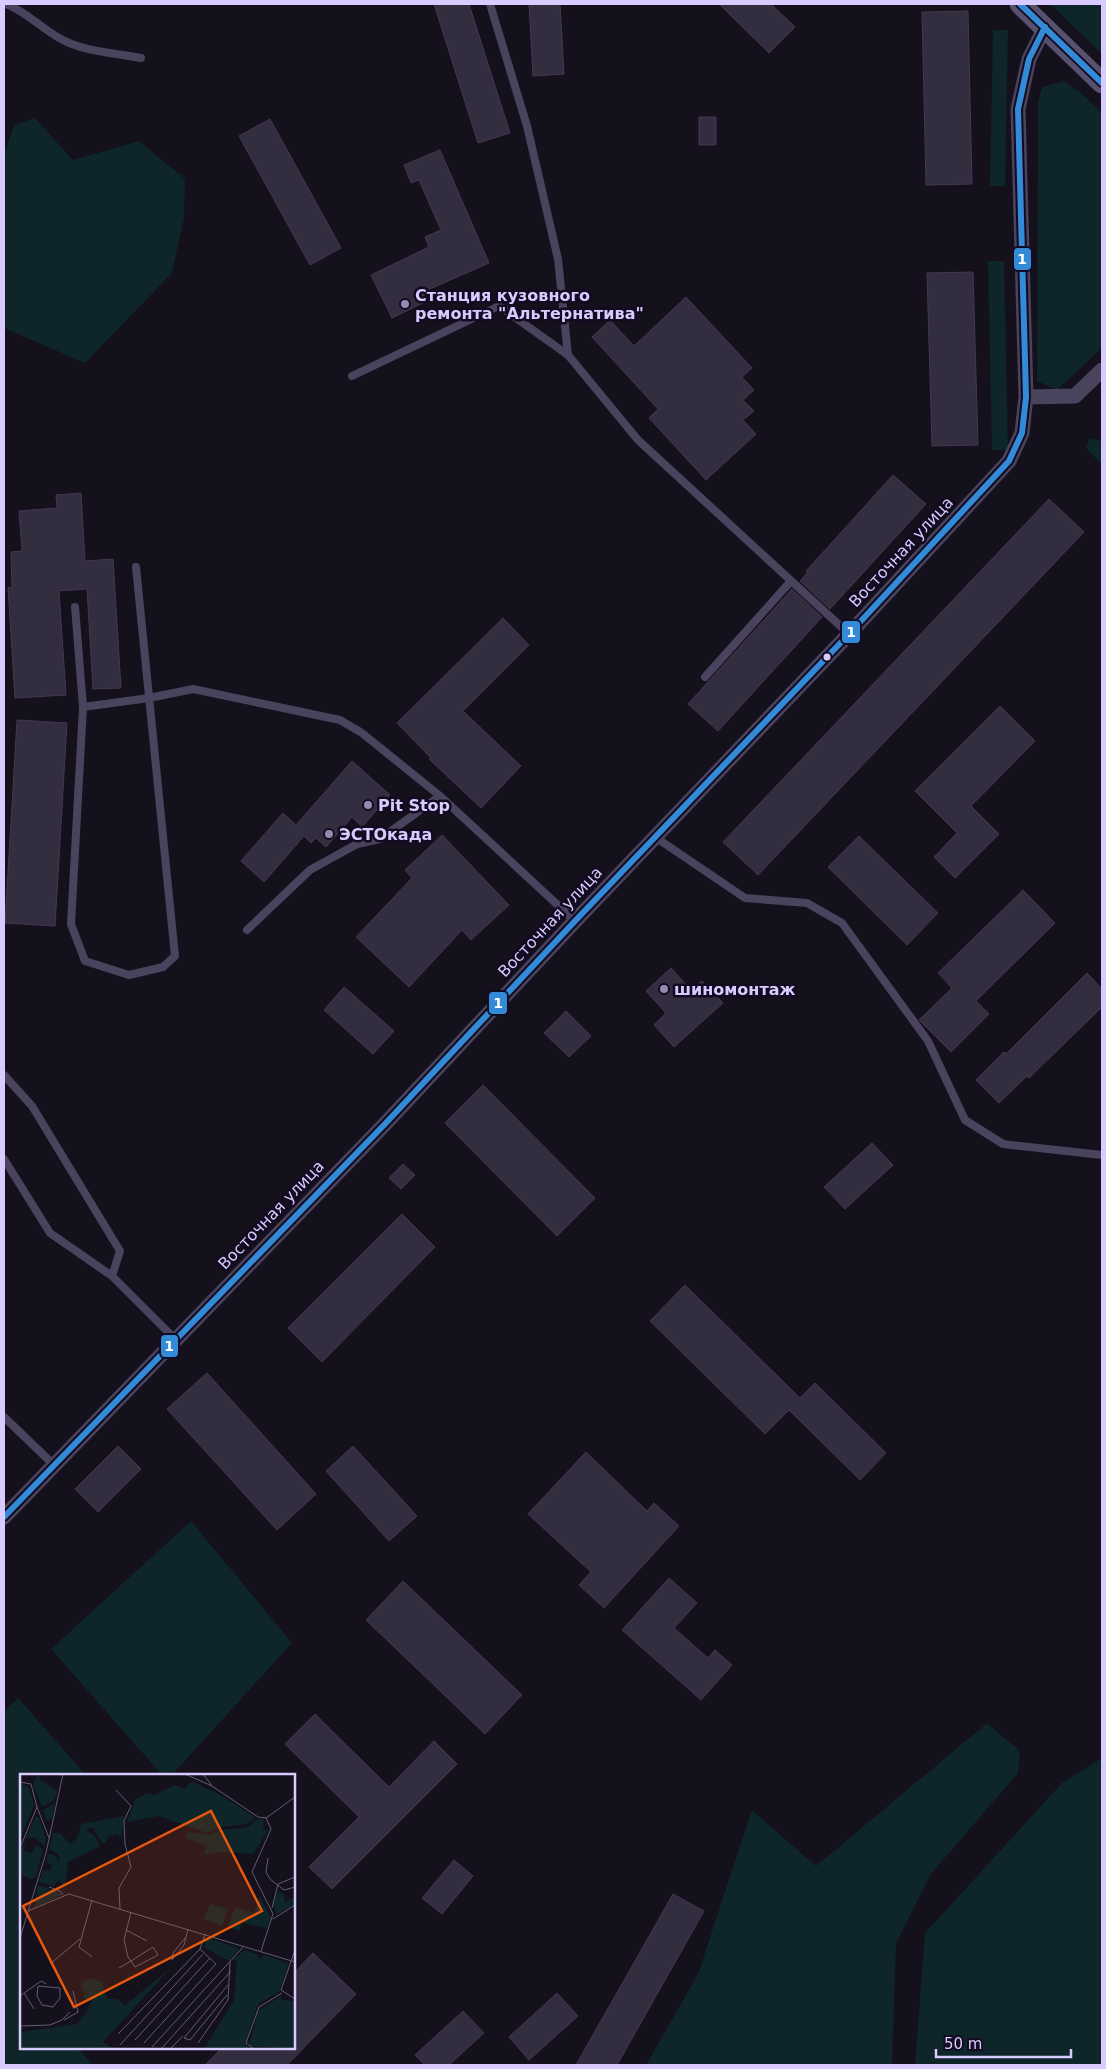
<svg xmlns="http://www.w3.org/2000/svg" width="1106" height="2069" viewBox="0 0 1106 2069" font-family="'DejaVu Sans',sans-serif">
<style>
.green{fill:#0e252a}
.building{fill:#322d3f;stroke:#423951}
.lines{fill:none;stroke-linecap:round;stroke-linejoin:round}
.lane{stroke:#49435e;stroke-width:8}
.street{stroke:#49435e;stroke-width:15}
.secondary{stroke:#575170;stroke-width:21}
.bus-1-casing{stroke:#120b21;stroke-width:10}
.bus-1{stroke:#338bd7;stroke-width:6}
.poi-dot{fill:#948ab0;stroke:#120b21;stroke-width:2}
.bus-dot{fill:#d9cbff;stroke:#120b21;stroke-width:2}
.labels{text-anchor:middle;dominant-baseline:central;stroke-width:5;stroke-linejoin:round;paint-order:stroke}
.poi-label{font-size:16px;font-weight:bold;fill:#d9cbff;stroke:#120b21;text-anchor:start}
.street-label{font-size:16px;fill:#d9cbff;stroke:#120b21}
.inset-road{fill:none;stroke:#635b77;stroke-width:1}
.view{fill:#e8590c;fill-opacity:0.15;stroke:#e8590c;stroke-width:2.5}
.inset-edge{fill:none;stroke:#d9cbff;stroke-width:2.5}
.line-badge{stroke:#120b21;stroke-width:2}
.badge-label{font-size:14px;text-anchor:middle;font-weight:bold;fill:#fff}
</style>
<rect width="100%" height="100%" fill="#14101c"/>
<path class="green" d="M1050,4h49l3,3v47z
M993,30h15l-3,156h-15z
M1064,81l15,10 23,22v235l-45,42 -20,-9 1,-278 4,-16z
M35,118l38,42 66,-19 46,38 -1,39 -12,55 -87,90 -81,-35v-173l10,-30z
M988,261h16l4,189h-16z
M1089,438l13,3v24l-16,-17z
M191,1521l101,122 -120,132h-10l-111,-126z
M18,1698l68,77h-65v273h56l16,17h-89v-354z
M987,1723l33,28 -2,22 -87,101 -35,69 -4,122h-246l52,-91 54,-164 64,56z
M1102,1758v307h-187l10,-132 137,-150z"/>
<path class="building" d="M434,4h35l41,129 -32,10z
M529,4h31l4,70 -31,2z
M719,4h52l24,23 -26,26z
M968,11l4,173 -46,1 -4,-173z
M699,117h17v28h-17z
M270,119l71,129 -31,17 -71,-129z
M440,150l49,113 -66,29 4,9 -35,17 -21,-43 58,-28 -4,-10 16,-7 -22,-50 -8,3 -7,-18z
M973,272l5,173 -46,1 -5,-173z
M686,297l66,71 -10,9 12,13 -11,10 11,11 -11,9 13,14 -50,46 -57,-62 9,-9 -66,-72 18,-17 24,26z
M893,475l33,29 -96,105 -30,-28 8,-9 -2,-1z
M81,493l4,68 28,-2 8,129 -28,1 -6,-100 -28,2 7,104 -51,3 -7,-110 4,-1 -1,-35 11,-1 -3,-40 38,-3 -1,-13z
M1049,499l35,33 -326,343 -35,-33z
M792,589l30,28 -104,114 -30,-27z
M503,618l26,27 -66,66 58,55 -40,42 -52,-49 2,-1 -34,-35z
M1000,706l35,35 -64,65 28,28 -44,44 -21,-21 23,-24 -42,-42z
M17,720l50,3 -12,203 -50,-3z
M352,761l38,34 -28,32 -10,-10 -26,30 -10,-9 -5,5 -7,-7 -40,46 -23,-21 42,-48 13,12z
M442,835l67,70 -38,35 -9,-10 -53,57 -53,-50 56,-59 -7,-8z
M859,836l79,77 -31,32 -79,-78z
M1023,890l32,33 -79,78 13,13 -38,38 -32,-32 33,-32 -14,-15z
M671,968l20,22 11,-9 21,22 -49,44 -20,-22 12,-12 -20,-22z
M1087,973l15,16v18l-73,71 -2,-2 -28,27 -23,-23 28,-28 2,2z
M344,987l50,44 -21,23 -49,-44z
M566,1011l25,25 -22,21 -25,-24z
M483,1085l112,113 -38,38 -112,-113z
M872,1143l21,22 -48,44 -21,-22z
M403,1164l12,11 -14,14 -12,-11z
M402,1214l33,33 -113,115 -34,-34z
M685,1285l115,113 15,-15 71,70 -26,27 -71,-70 -24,24 -115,-113z
M207,1373l109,121 -39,36 -110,-121z
M118,1446l23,23 -43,43 -23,-23z
M353,1446l64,70 -28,25 -63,-70z
M586,1452l61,59 7,-8 25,23 -75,82 -25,-23 12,-13 -63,-58z
M669,1578l28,25 -23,25 34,30 7,-8 17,15 -31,35 -79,-70z
M403,1581l119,114 -37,39 -119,-114z
M315,1714l74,73 45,-46 23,23 -125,125 -23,-22 50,-50 -74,-73z
M454,1860l19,16 -31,38 -20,-16z
M673,1894l31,17 -87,154h-41z
M313,1953l43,41 -69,71h-82l17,-17h72v-75z
M557,1993l21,23 -49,44 -20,-23z
M463,2011l21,22 -35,32h-24l-10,-10z"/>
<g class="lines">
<path class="lane" d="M6,4c21,8 36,25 55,35 23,13 55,14 80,19
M490,4l37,122 31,133 10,96
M352,376l147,-70 69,49 70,85 211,194
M136,567l39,389 -12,11 -34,8 -44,-14 -14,-37 12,-217 66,-9 44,-9 147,31 22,13 78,63 135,125
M75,607l8,100
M705,677l86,-96
M655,837l90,61 62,5 35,20 86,118 37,79 38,24 99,11
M247,930l63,-60 47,-26 23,-5 60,-43
M4,1075l28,31 88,145 -8,25
M4,1159l46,74 62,43 63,63
M4,1417l51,49"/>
<path class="street" d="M1026,397l49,-1 27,-26
M4,1517l380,-392 191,-204 274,-287 160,-173 13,-28 4,-36 -8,-288 11,-50 16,-32"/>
<path class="secondary" d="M1020,4l82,79"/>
<g class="bus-1-casing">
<path id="bus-1" d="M1020,4l82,79
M4,1517l380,-392 191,-204 274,-287 160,-173 13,-28 4,-36 -8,-288 11,-50 16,-32"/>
</g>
<use href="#bus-1" class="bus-1"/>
</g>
<g class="poi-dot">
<circle cx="405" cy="304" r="5"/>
<circle cx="368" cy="805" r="5"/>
<circle cx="329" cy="834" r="5"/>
<circle cx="664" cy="989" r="5"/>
</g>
<circle class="bus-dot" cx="827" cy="657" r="4.5"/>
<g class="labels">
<g class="poi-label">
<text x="415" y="295">Станция кузовного<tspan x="415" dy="18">ремонта "Альтернатива"</tspan></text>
<text x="378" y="805">Pit Stop</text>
<text x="339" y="834">ЭСТОкада</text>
<text x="674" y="989">шиномонтаж</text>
</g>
<g class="street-label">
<text transform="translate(901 552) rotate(-47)">Восточная улица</text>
<text transform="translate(550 922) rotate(-47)">Восточная улица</text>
<text transform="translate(271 1215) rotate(-46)">Восточная улица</text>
</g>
</g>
<g transform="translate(20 1774)">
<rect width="275" height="275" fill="#14101c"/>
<path d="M18,0h3l-2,5 19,12 -4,9 -12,7 -9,-22zM171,7l28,13 36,23 -8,7 -25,3 -15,6 -48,-17 -32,6 8,-22 12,-7 8,2 20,-10 10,4zM0,10l9,3 5,18 -14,35zM35,29l-3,16 -6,1 -3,-10zM16,42l3,1 7,22 -1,8 -11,-10 -8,1zM104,42l-2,22 -6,-4 -8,2 -2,6 -4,1 -9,-15h-5l-1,4 7,3 6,11 -32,16 -3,25 -6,-7 -5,6 -15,-4 4,-12 7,1 2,-6 -6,-3 2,-8 8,2 2,6 2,-3 -2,-5 -9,-5 4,-17 8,2 9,10 8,-7 3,-13zM238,45h6l-1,10 5,1 -14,24 -33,-2 -17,3 2,-9 -21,-9 3,-5 21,3 12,-5 27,-3zM5,66l-1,11 8,2 4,-8 7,4 -7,28 -4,2 -12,-4v-23zM18,111l23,8v2l-27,13zM258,118l6,2 1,8 10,-5v7l-19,11 -3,-13zM240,122l11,22 -4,10 -25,-5 -3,8 -11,-4 7,-20 19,6zM190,130l18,5 -6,17 -18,-7zM187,164l30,9 2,3 -10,10 -5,-1 -20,-12zM224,176l13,4 2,6 5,-5 25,8 -10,29 -21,12 -13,40 6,5h-47l30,-49 3,-39 -4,-1zM151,194l-68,74 11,7h-94l1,-17 55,-8 9,-9 7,-14 -9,-3 2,-5 -4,-5 1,-6 9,-4 12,4 1,10 5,7h8l8,6zM262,221l-1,5 14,1v48l-46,-3 9,-35z" fill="#0e252a"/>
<path class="inset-road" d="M165,0l27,12M183,0l9,12 46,31 8,1 29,-21M0,8l11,2 6,23 -17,41M96,16l15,16 -7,15 1,23 6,23 -12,21 1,21M17,33l12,31M248,84l-2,14 4,7 14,11 11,-3M29,113l11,4 3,4M252,134l6,-24 17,-7M8,137l41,-17 226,68M253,145l22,-14M106,156l21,11M0,164l26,-85 17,-79M165,164l-12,15 -1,7 12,-15 4,-16M275,176l-14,40 14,9M241,177l12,-37 -21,-42 19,-43 -5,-11M72,183l-13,-10 13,-47M30,190l30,-25M99,194l12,-7 22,-14 5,8 -23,12 -4,-6 -3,-4 -4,-17 7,-28M18,212l22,2v10l-7,9 -11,-2 -5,-9zM4,219l10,16M207,221l-37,45 -6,-2 44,-53M0,222l21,-15 5,3M44,246l14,-8 -5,-21M0,252l30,-1 12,-5 8,-8M98,260l82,-85 5,-15M115,266l75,-82M124,269l72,-79 -16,-15M178,269l30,-43 2,-39M100,271l83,-91M132,273l92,-101M151,274l12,-12M141,275l70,-78M234,275l-8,-6 13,-36 23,-14"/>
<path class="view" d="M191,37l51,100 -188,96 -51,-101z"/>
<rect width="275" height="275" class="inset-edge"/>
</g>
<g class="line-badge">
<rect x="1013" y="247" width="19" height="24" rx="5" fill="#338bd7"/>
<rect x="841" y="620" width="20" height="24" rx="5" fill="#338bd7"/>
<rect x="488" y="991" width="20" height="24" rx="5" fill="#338bd7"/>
<rect x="160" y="1334" width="19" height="24" rx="5" fill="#338bd7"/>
</g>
<g class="badge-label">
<text x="1022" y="264">1</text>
<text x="851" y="637">1</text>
<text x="498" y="1008">1</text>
<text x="169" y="1351">1</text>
</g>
<rect width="1106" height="2069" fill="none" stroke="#d9cbff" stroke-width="10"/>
<path d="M936 2049v8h135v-8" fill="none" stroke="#d9cbff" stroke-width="2.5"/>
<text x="944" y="2049" font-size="15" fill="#d9cbff" stroke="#120b21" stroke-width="4" paint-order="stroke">50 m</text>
</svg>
